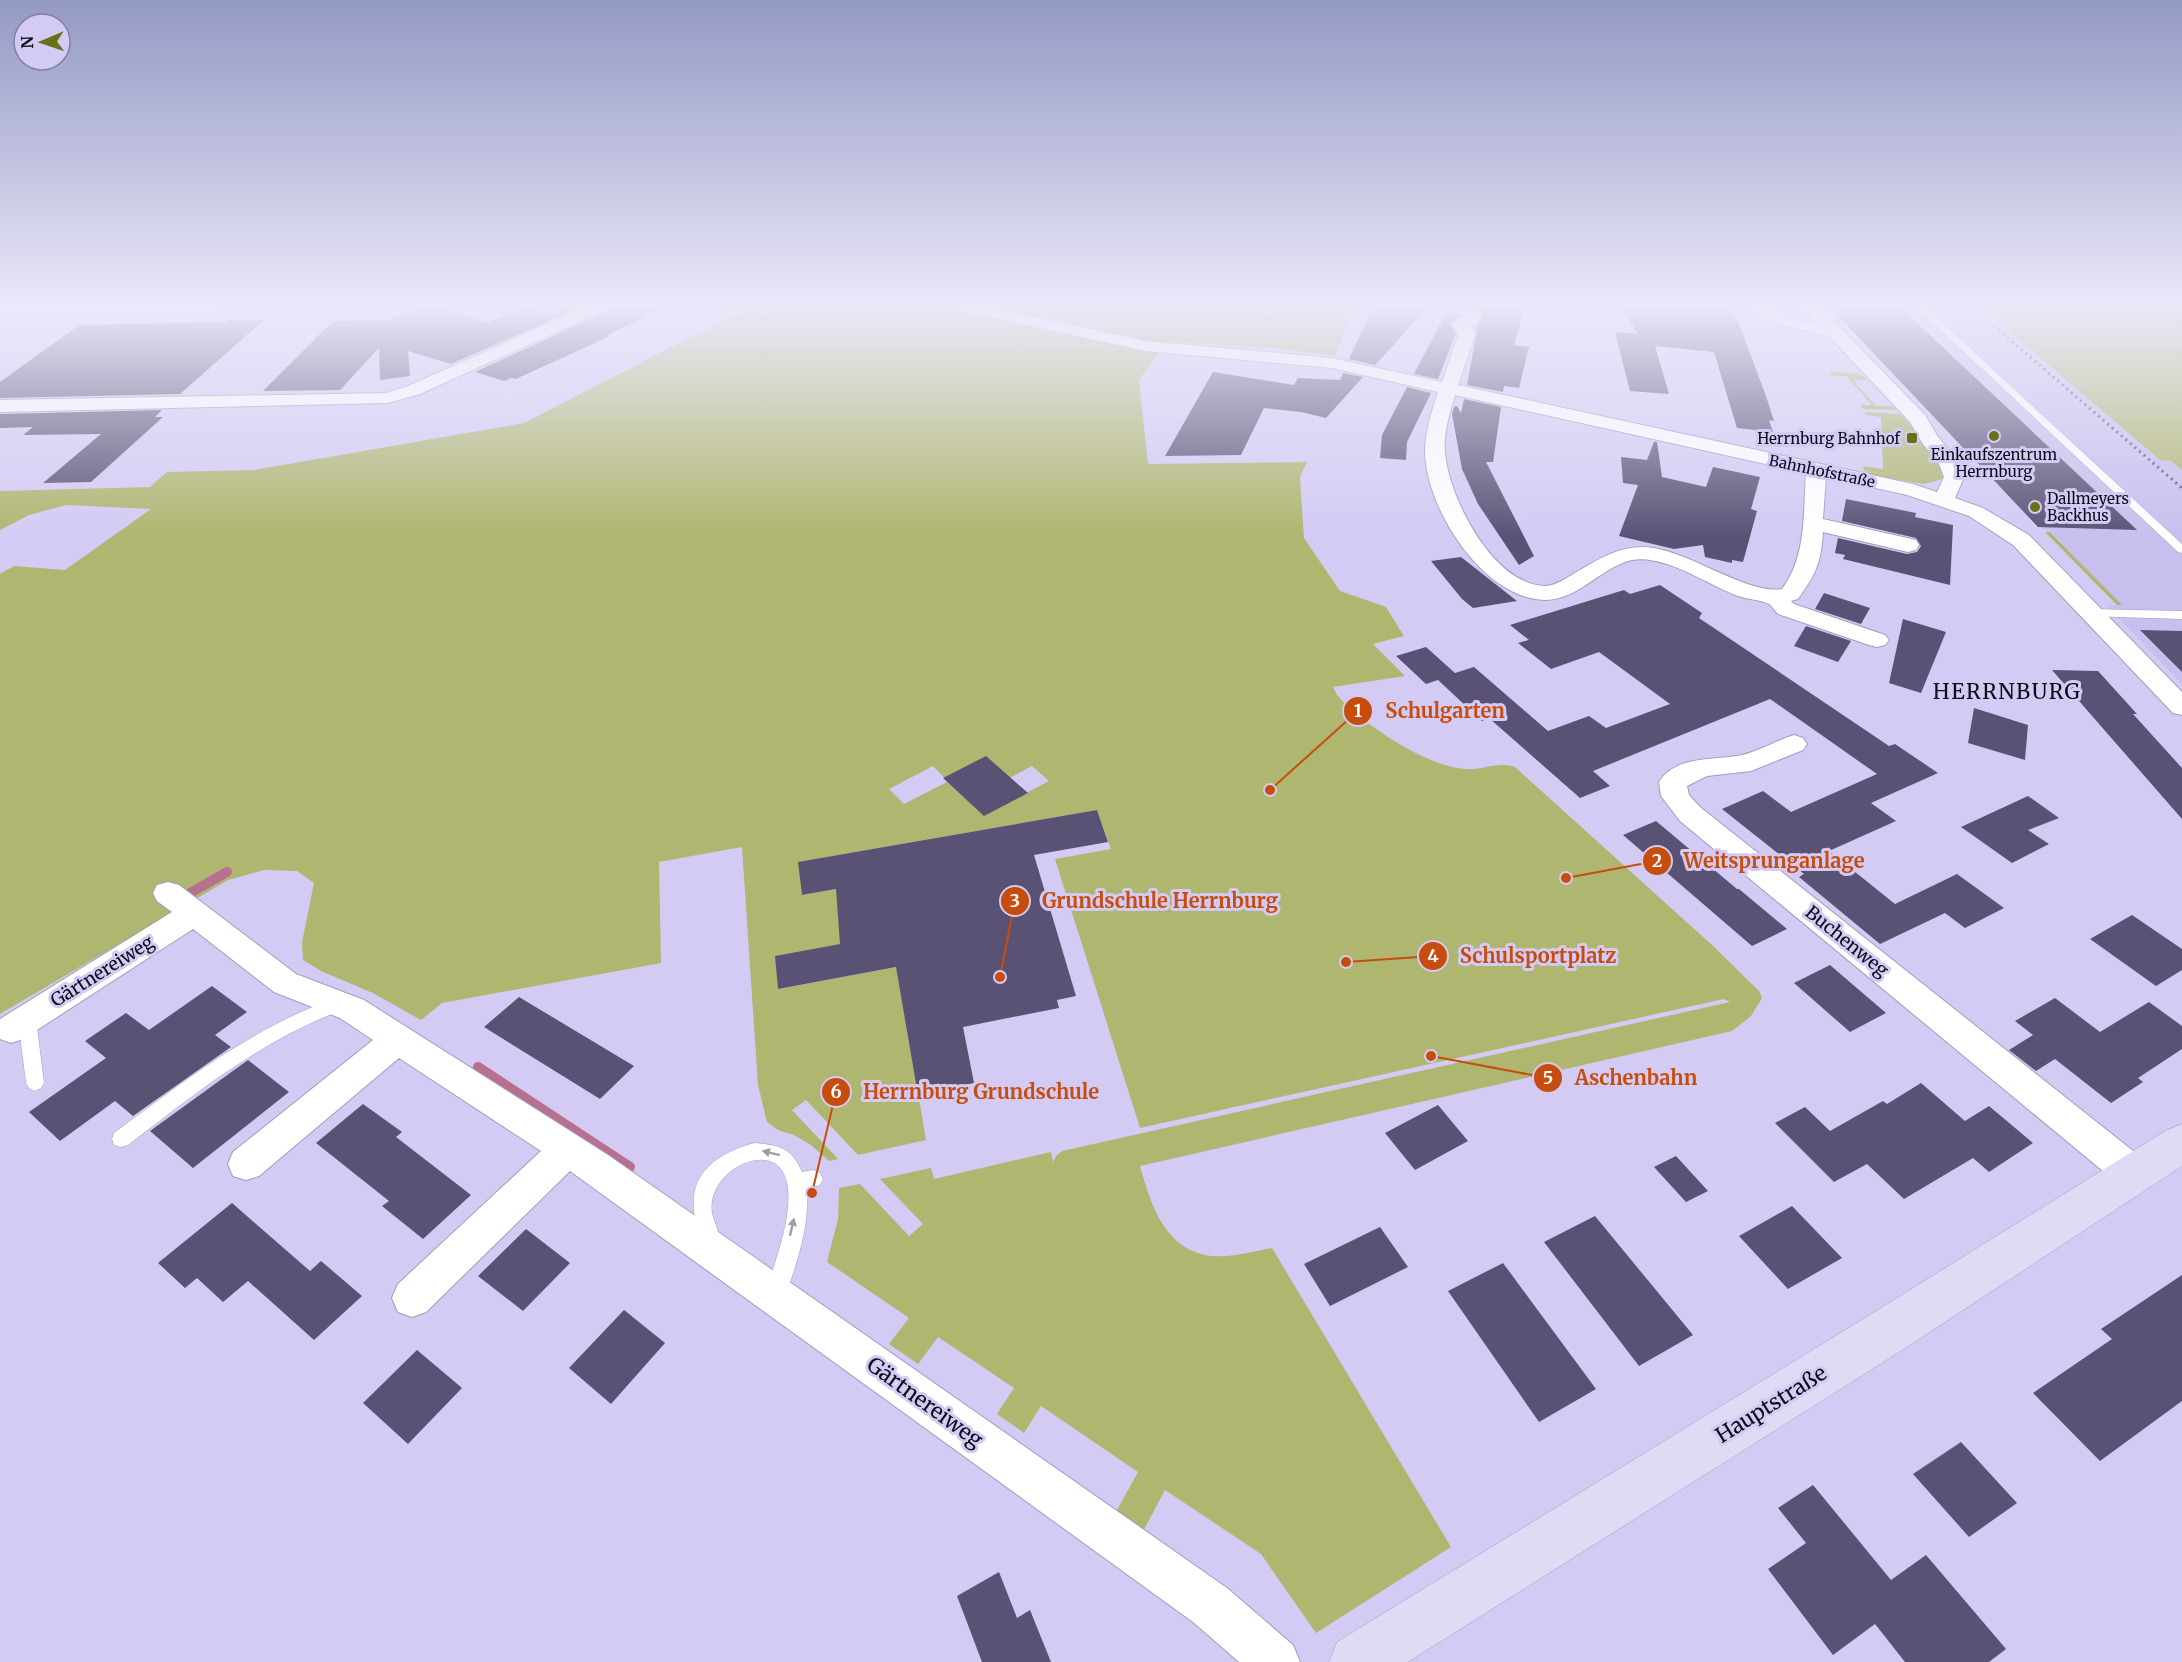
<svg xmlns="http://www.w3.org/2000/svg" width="2182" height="1662" viewBox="0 0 2182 1662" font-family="Merriweather,serif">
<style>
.built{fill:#c8bfee}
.green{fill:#afb66f;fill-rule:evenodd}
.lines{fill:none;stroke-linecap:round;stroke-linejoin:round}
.stream{stroke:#b7708e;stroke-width:10}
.building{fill:#595275}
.service-casing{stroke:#a29bc1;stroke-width:1}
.minor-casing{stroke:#a29bc1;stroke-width:2}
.secondary-casing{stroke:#a29bc1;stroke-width:1}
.service{fill:#fff;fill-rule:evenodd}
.minor{fill:#fff;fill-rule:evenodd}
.secondary{fill:#e1daf5;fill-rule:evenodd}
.rail{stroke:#5b566f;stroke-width:3;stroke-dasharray:2 4;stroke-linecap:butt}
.oneway{fill:#9e9da3}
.poi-dot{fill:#6a7017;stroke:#d3cbf4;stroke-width:2}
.labels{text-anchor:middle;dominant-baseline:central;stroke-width:6;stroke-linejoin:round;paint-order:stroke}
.far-poi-label{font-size:15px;fill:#0d0a18;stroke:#d3cbf4;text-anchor:end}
.far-street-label{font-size:15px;fill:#0d0a18;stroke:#d3cbf4}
.street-label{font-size:18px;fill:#0d0a18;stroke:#d3cbf4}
.quarter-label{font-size:21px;letter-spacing:1.5px;fill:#0d0a18;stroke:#d3cbf4}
.near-street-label{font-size:21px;fill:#0d0a18;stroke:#d3cbf4}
.leader{fill:none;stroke:#c74d0e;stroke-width:2}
.callout-dot{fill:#c74d0e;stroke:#d3cbf4;stroke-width:2}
.mark-label{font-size:18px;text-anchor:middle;font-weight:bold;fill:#fff}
.callout-label{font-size:20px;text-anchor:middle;font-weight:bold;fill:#c74d0e;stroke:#d3cbf4;stroke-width:6;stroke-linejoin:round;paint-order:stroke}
</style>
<rect width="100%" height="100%" fill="#d3cbf4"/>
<path class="built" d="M1828,306h152l180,154 11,1 11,9v214l-76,-79h15l-70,-73 -13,-5z"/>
<path class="green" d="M751,306h603l-19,50 -53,-7 -115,-8 -28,39 9,84 159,-2 -7,15 4,61 36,53 46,16 18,29 -31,8 32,32 -72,11 4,8c27,30 87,70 127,74 18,2 33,-8 51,-2l197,178 47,46 3,7 -11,18 -19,15 -592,135c11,39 25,85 72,90 16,2 43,-5 60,-8l179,299 -135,86 -55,-79 -96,-64 -25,47 -28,-18 26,-47 -97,-66 -17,27 -27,-19 17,-26 -76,-51 -20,27 -29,-20 20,-26 -82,-56 11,-43 1,-31 21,-4 49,52 14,-12 -43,-45 51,-11 3,11 117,-27 2,10 3,-6 6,-5 668,-149 -6,-3 -584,129 -85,-269 56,-10 -14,-39 -298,52 3,33 95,-16 9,53 -130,24 2,33 151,-28 -31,14 28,165 -68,15 -52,-55 -14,10 46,49 -9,2 -18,-16 -17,-10 -16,-5 -11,-8 -9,-37 -16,-238 -83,15 2,101 -219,40 -21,17 -48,-27 -50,-21 -20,-12 -1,-18 12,-59 -17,-12 -33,-1 -36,10 -228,134v-440l14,-8 51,4 86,-61 -85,-4 -37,10 -29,15v-39l150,-4 17,-15 87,-2 270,-47zM933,766l27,28 -13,-12 -43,22 -15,-15zM1032,766l17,15 -42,22 -16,-15z
M1980,306h202v164l-11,-9 -11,-1z
M1835,372l25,2 8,6h-15l23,26h16l4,4 -33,-1 -3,-4h12l-26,-29h-14l-2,-3z
M1865,412l35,2 25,27 20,30 -2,8 -19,5 -59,-10 -2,-8 20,3 -2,-52 -15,-2z
M2045,532h5l72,73h-5z"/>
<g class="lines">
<path class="stream" d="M183,901l7,-8 37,-21
M478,1067l152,100"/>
</g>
<path class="building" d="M425,306h10l52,17 38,-17 33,8 1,-8h24l-132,58 -43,-13 2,25 -30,4 -1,-32 -39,42 -77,1 70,-70 55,-1z
M611,306h56l-60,29 3,1 -94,43 -5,-1 -7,3 -29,-9 133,-61z
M1373,306h56l-54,59 -26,-6z
M1481,306h44l-11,39 15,2 -10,41 -15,-2 -1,6 -36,-7 11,-60 5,-8 -3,-4z
M1620,306l108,2 10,13 28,75 8,25 -5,-1 4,12 -36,-4 -23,-76 -59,-6 14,48 -39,-3 -15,-59 23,2z
M1829,306h70l238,224 -99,-3z
M1448,309l13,7 -11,8 6,9 -18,46 -24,-5z
M228,320h36l-84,74 -180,4v-16l79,-57 147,-3z
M1213,372l81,13 4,-7 42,2 3,-7 20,4 -37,41 -25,-6 -37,-4 -23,47 -76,1z
M1407,387l24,6 -24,49 -1,18 -26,-2 2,-23z
M1464,399l37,8 -8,55h-7l48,94 -15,9 -41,-61 -16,-35 -10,-55 2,-7 3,-1 4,7z
M162,410l-7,7h8l-72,65 -48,1 58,-49 -78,1 10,-8 -33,1v-14z
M1654,442h3l5,35 44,10 7,-20 47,10 -9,32 6,2 -14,51 -11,-2v3l-27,-6 -2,-12 -29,4 -55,-13 19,-51 -15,-2 -2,-26 26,3z
M1846,499l70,14 -1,4 38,8 -3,60 -107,-26 2,-4 -10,-2 3,-15 69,16 10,-2 4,-6 -5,-8 -74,-17z
M1461,557l56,44 -44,7 -11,-9 -31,-38z
M1660,585l42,28 -3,5 190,128 6,-2 43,29 -67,30 25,18 -67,30 66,53 62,-30 47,34 -39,20 -20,-15 -65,31 -81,-67 5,-3 -82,-65 41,-18 28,21 86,-38 -107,-75 -177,72 17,15 -30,12 -90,-79 -8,2 -44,-41 -12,4 -30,-28 30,-9 29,26 19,-6 74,64 41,-15 17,12 64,-24 -71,-52 -48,17 -33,-26 11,-3 -19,-15 114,-35 6,4z
M1824,593l46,15 -9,16 -46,-15z
M1903,619l43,13 -25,61 -32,-10z
M1806,626l45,15 -13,21 -44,-16z
M2140,630l42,1v41z
M2052,670l46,1 39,43h-4l49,54v51z
M1974,708l54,17 -3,35 -57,-17z
M986,756l42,37 -44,23 -41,-38z
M2028,796l31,22 -31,12 21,14 -37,19 -51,-36z
M1097,810l11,32 -74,13 42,141 -19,4 2,8 -96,19 11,56 -56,12 -22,-128 -118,22 -3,-33 65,-12 -4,-55 -34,6 -4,-33z
M1656,821l81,68h2l48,40 -35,17 -129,-111z
M2132,915l50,34v21l-26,16 -66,-47z
M1830,965l56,48 -36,19 -56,-49z
M212,986l35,26 -32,23 16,12 -98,69 -18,-15 -55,40 -31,-29 77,-54 -21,-17 41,-28 23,17z
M519,997l115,69 -34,33 -116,-72z
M2055,998l45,34 49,-30 33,24v23l-44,29 5,4 -32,21 -56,-44 -19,12 -27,-21 24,-15 -18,-14z
M248,1060l41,32 -96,76 -43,-37z
M1921,1083l44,38 24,-15 44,37 -44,29 -16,-14 -69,41 -37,-35 -33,18 -59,-59 30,-16 25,24 53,-30 4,3z
M363,1104l39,28 -6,5 75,58 -48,44 -41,-33 7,-5 -73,-58z
M1438,1105l30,36 -53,29 -30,-37z
M1676,1156l32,35 -22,11 -32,-35z
M232,1203l78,68 11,-10 41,35 -48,44 -66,-59 -25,21 -26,-24 -12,10 -27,-25z
M1792,1206l50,52 -54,31 -49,-53z
M1595,1216l98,119 -54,31 -95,-124z
M1380,1227l28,40 -78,39 -26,-42z
M526,1229l44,34 -47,48 -45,-35z
M1503,1263l93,126 -57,33 -91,-131z
M2182,1275v126l-82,60 -67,-68 79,-54 -11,-10z
M624,1310l41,33 -54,61 -42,-36z
M417,1350l45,38 -54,56 -45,-41z
M1961,1442l56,61 -48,34 -56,-63z
M1813,1485l78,95 35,-25 80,94 -17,13h-84l-30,-38 -42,31 -65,-86 38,-26 -28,-35z
M999,1572l18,46 13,-8 21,52h-69l-25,-66z"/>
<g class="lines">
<g class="service-casing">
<path id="service" d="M1915,306h9l258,238v9l-4,-1z
M2091,609l91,2v8l-95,-3 -2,-3z
M339,997l6,2 3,5 -3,5c-82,30 -148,83 -217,136l-7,2 -7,-2 -2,-6 2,-6c72,-53 140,-107 225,-136z
M27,1012l6,2 3,5 8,64 -3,5 -6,3 -6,-3 -3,-5 -8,-64 3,-5z
M754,1143c26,2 38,5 48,29l11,-2 7,3 3,6 -3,6 -13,4c3,36 -11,80 -25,113l-7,3 -7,-3 -3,-7c9,-32 29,-79 22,-112 -9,-48 -82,-14 -75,30 2,8 6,18 9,26l-3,7 -7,3 -7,-3c-24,-56 -6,-87 50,-103z"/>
</g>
<g class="minor-casing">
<path id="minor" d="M0,306h221l-8,5 -213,2z
M588,306h21l-2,3 -187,85 -32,9 -388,9v-12l386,-7 22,-7z
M954,306h29l163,35 186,17 110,24 17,-49 -7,-9 21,-13 8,5 -4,7 -6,3 5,6 -18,53 455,99 24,8 7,-15 -6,-16 -15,-17 -13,-22 -81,-86 -54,-13 -19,-8 -7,-9h17l20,11 32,7 -16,-18h17l106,109 13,22 19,22 7,18 -9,21 28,10 46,27 153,157v23l-9,-2 -160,-168 -44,-29 -62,-21 -81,-18 -3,42 93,21 3,5 -3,5 -8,2 -85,-20c-2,31 -7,42 -25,67l-7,2 3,3 91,31 4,5 -4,5 -8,2 -8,-2 -91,-31c-3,-3 -6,-8 -9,-10 -7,-4 -23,-5 -31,-8 -30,-11 -73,-42 -106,-36 -31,7 -52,39 -86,40 -63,0 -122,-94 -121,-151 1,-20 7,-39 13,-57l-106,-24 -186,-17 -184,-40zM1455,395l351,78c-3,39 1,83 -24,116 -32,6 -90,-35 -128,-41 -33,-5 -56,12 -84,28 -7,4 -16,10 -25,10 -52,-1 -96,-88 -100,-133 -2,-19 5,-40 10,-58z
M1794,735l9,3 4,6 -4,6 -52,21 -44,5 -20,10 2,9 11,12 447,355 5,12 -5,12 -13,5 -13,-5 -441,-365 -19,-25 -2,-14c16,-26 53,-22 78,-26 19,-3 38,-15 57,-21z
M168,882l11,3 117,89 68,26 244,155 619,433 66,57 7,17h-61l-46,-40 -623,-451 -144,141 -14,5 -14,-5 -6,-14 6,-14 143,-133 -142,-93 -140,118 -13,4 -13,-4 -5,-12 5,-12 140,-112 -33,-22 -66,-26 -81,-63 -170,110 -12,4 -11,-4v-20l172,-107 -15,-11 -4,-8 4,-8z"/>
</g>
<g class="secondary-casing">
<path id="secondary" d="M2182,1124v42l-275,181 -499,315h-79l8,-20 536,-329 294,-183z"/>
</g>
<use href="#service" class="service"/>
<use href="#minor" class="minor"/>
<use href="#secondary" class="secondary"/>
<path class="rail" d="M1971,306l211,182"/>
</g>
<defs><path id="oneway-solid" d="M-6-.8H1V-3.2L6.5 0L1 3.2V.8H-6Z" transform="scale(1.5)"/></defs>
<g class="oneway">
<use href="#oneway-solid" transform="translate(771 1153) rotate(-166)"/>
<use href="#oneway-solid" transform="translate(792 1227) rotate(-77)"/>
</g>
<linearGradient id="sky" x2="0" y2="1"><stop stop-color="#9499c4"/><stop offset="0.57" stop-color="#ebe8fa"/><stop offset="1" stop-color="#ebe8fa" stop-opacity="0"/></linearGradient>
<rect width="2182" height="538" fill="url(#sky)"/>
<g class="poi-dot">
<circle cx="1994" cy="436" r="6"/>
<rect x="1906" y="432" width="12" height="12" rx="3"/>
<circle cx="2035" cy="507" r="6"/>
</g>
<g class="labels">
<g class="far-poi-label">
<text x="1900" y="438">Herrnburg Bahnhof</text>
<text x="1994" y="454" text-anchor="middle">Einkaufszentrum<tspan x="1994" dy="17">Herrnburg</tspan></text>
<text x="2047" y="498" text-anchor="start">Dallmeyers<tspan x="2047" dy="17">Backhus</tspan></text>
</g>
<g class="far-street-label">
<text transform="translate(1822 471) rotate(12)">Bahnhofstraße</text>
</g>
<g class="street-label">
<text transform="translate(1847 941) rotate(39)">Buchenweg</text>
<text transform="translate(102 971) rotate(-32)">Gärtnereiweg</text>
</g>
<g class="quarter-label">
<text x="2007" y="691">HERRNBURG</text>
</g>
<g class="near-street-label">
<text transform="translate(925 1402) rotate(36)">Gärtnereiweg</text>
<text transform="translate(1771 1404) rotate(-32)">Hauptstraße</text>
</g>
</g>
<path class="leader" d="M1270 790L1358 711M1566 878L1657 861M1000 977L1015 901M1346 962L1433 956M1431 1056L1548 1078M812 1193L836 1092"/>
<g class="callout-dot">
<circle cx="1270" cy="790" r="6"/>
<circle cx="1566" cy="878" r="6"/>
<circle cx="1000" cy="977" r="6"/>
<circle cx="1346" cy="962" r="6"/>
<circle cx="1431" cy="1056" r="6"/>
<circle cx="812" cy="1193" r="6"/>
<circle cx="1358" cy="711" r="15"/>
<circle cx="1657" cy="861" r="15"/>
<circle cx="1015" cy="901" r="15"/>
<circle cx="1433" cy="956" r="15"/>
<circle cx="1548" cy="1078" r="15"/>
<circle cx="836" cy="1092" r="15"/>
</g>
<g class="mark-label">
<text x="1358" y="717">1</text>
<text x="1657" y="867">2</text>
<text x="1015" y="907">3</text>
<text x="1433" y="962">4</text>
<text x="1548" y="1084">5</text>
<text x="836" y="1098">6</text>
</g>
<g class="callout-label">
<text x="1445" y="718">Schulgarten</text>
<text x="1774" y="868">Weitsprunganlage</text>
<text x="1160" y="908">Grundschule Herrnburg</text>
<text x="1538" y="963">Schulsportplatz</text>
<text x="1636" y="1085">Aschenbahn</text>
<text x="981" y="1099">Herrnburg Grundschule</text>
</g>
<g transform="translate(42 42) rotate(268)"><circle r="28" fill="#d3cbf4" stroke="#847e9c" stroke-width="1.5"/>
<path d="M0-4.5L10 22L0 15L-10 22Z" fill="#6a7017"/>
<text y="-9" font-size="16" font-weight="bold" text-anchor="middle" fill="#0d0a18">N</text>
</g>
</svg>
